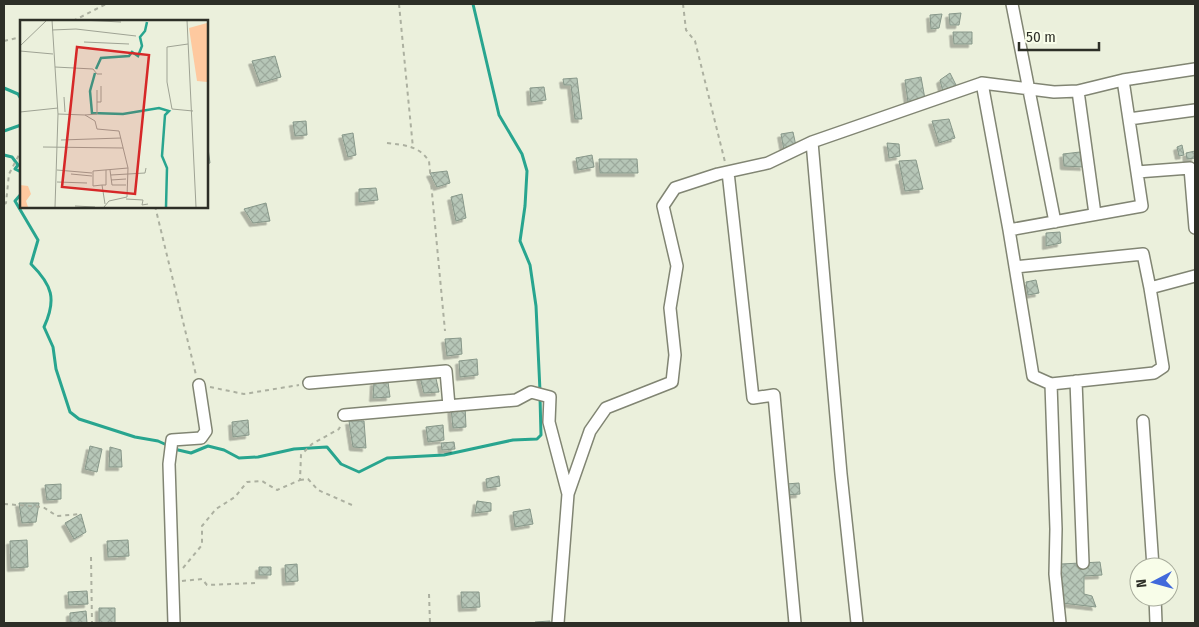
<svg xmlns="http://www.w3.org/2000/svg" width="1199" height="627" viewBox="0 0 1199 627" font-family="'Fira Sans Condensed',sans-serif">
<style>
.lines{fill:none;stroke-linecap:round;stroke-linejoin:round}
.stream{stroke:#28a58f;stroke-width:3}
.building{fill:url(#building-cross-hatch);stroke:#879789;filter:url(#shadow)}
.minor-casing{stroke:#818573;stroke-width:14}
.path{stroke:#acb0a0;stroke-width:2;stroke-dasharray:4 4;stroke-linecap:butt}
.minor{stroke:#fff;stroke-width:11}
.inset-river{fill:none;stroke:#28a58f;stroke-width:2.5}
.inset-road{fill:none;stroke:#9fa394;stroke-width:1}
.view{fill:#d62828;fill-opacity:0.15;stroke:#d62828;stroke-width:2.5}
.inset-edge{fill:none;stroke:#2d2f27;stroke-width:2.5}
</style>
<defs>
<pattern id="building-cross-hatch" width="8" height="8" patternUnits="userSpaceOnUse" patternTransform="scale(1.25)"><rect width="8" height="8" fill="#b6c6b7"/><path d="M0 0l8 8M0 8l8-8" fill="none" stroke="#9daa9d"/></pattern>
<filter id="shadow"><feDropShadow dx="-3.5" dy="3.5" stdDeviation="0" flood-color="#0004"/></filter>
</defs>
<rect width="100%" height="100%" fill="#ebf0dc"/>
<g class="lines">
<path class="stream" d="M473,4l26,111 23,39 5,17 -2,35 -5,35 10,24 6,41 4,85
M4,88l14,6 3,5
M4,131l17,-6
M4,155l8,2 6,8 -3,4 6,3
M21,194l-6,7 23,39 -7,24c21,21 26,35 13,63l9,20 3,22 14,43 9,7 56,18 23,4 11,5
M174,449l17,4 17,-7 16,4 15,8 19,-1 36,-8 33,-2 14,17 18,8 28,-14 57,-3 69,-15 24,-1 4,-4 -1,-38"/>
</g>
<path class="building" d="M961,13l-2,12h-9l-1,-11z
M942,14l-3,14 -8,1 -1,-14z
M953,32h19v12h-18z
M275,56l6,21 -21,6 -8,-22z
M950,73l8,16 -14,7 -4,-16z
M921,77l4,22 -17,3 -3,-22z
M577,78l5,41h-7l-4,-34h-7l-1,-6z
M544,87l2,13 -15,2 -1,-14z
M949,119l6,19 -16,5 -7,-22z
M306,121l1,14 -12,1 -2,-14z
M793,132l3,14 -12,4 -3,-16z
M353,133l3,22 -8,2 -6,-22z
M887,143l12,1 1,12 -11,2z
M1182,145l2,10 -5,1 -2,-9z
M206,148h2l2,15 -4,1z
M1195,151v7l-8,1 -1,-6z
M1080,152l4,15 -20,-1 -1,-12z
M592,155l2,12 -16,3 -2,-12z
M599,159h38l1,14h-38z
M916,160l7,29 -18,2 -6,-30z
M447,171l3,12 -13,4 -7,-14z
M376,188l2,12 -19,2v-13z
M462,194l4,24 -10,3 -5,-24z
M266,203l4,18 -17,2 -9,-14z
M1060,232l1,11 -15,3v-13z
M1036,280l3,13 -11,2 -2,-13z
M461,338l1,16 -15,2 -2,-17z
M477,359l1,16 -18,2 -1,-16z
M435,374l4,18 -15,1 -4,-16z
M374,382h14l2,15 -17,1z
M465,406l1,21 -13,1 -2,-21z
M248,420l1,15 -16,2 -1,-15z
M349,421h15l2,27 -13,-1z
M443,425l1,15 -16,2 -2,-15z
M454,442l1,7 -13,1 -1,-7z
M90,446l12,3 -5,23 -12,-3z
M110,447l11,3 1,17h-13z
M499,476l1,10 -13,2 -1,-9z
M799,483l1,11 -14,1v-11z
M61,484v15l-14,1 -2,-15z
M477,501l14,2v8l-16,2z
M19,503h20l-3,19 -14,1z
M530,509l3,15 -18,3 -2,-15z
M81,514l5,18 -12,7 -9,-16z
M27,540l1,27 -17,1 -1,-27z
M128,540l1,16 -21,1 -1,-16z
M1100,562l2,13 -18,1v18l8,2 4,11 -34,-4 -1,-39z
M297,564l1,17 -12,1 -1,-17z
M259,567h12v8h-12z
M87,591l1,13 -19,1 -1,-13z
M461,592h18l1,15 -18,1z
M99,608h16v15h-16z
M86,611l1,12h-17v-10z
M550,621v2h-15v-1z"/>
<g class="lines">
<g class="minor-casing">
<path id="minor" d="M1012,4l43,218
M982,83l27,147 24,146 18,8 103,-11 9,-6 -13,-79
M1078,91l17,123
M1129,119l66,-9
M812,142l29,332 16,149
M728,172l25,226 21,-3 21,228
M1137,172l53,-4 5,60
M1009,230l133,-24 -19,-126
M1015,267l128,-13 7,34 45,-12
M1076,381l7,182
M309,383l137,-12 3,35
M1051,384l5,145 -1,45 5,49
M344,415l172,-15 15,-8 19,5 -1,25 19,72
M1143,421l10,146
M1155,597l1,26
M174,623l-5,-159 3,-24 29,-2 5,-7 -7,-46
M558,623l10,-129 22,-63 16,-23 66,-26 3,-27 -5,-47 7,-42 -14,-60 12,-18 43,-14 50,-11 44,-21 170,-59 72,9 24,-1 45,-11 72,-11"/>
</g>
<path class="path" d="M399,4l14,144
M683,4l3,26 9,11 30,121
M73,21l33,-17
M4,41l17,-4
M387,143c18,2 32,3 42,18l16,170
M4,204l2,-1 3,-29 11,-21 1,-18
M155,206l41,169
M210,387l34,7 55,-9
M300,480l8,-1 10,11 34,15
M4,504l39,3 14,9 24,-2
M91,557l1,66
M183,568l19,-23v-19l14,-17 19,-12 12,-15 15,-1 15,9 23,-10 1,-25 11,-11 27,-15 2,-5
M182,581l20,-2 5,6 48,-2
M429,594l1,29"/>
<use href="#minor" class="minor"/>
</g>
<g transform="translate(20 20)">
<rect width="188" height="188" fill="#ebf0dc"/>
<path d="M187,3v59l-10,-1 -8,-53zM0,165l8,1 3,8 -5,7 2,6h-8z" fill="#fec99f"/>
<path class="inset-river" d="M76,49l5,-11 28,-2 3,-4 6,4 4,-10 -2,-9 5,-6 2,-9M75,53l-5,18 2,22 31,1 36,-6 10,3 -4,4 -3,41 5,12 -1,39"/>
<path class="inset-road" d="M32,0l6,94 -3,93M61,0l40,2M167,0l9,187M32,10l24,-1 60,7M64,22l45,2M168,24l-21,3v35l5,27 21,2M0,26l27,-26M0,31l33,3M35,47l38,2 4,5h5M44,77l1,15M77,82h4v-16M0,92l38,-4M38,94l27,1 10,6 2,8 22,2 9,37 -1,29 -18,4 -5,6M65,95l12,-1v-24M41,120l60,-2M23,127l80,1M37,150l35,3M90,150l2,15h14M51,154l21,2M91,155l34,-2 1,-5M91,160l15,-1M37,162l30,1M82,165l-9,1v-15l35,-3M106,179l17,1 -1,5 6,-1M85,184l-3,-19h4v-15M55,186l20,1"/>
<path class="view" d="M57,27l72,8 -14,139 -73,-7z"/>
<rect width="188" height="188" class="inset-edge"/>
</g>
<rect width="1199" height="627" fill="none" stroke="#2d2f27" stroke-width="10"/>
<g transform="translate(1154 582) rotate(264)"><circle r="24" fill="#f8fde9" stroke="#a7ab9b"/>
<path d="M0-4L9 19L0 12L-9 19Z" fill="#4169db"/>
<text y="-8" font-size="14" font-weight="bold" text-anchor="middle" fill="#2d2f27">N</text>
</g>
<path d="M1019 42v8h80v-8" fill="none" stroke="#2d2f27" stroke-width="2.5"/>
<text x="1026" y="42" font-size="15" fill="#2d2f27" stroke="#f8fde9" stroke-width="4" paint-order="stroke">50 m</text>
</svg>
